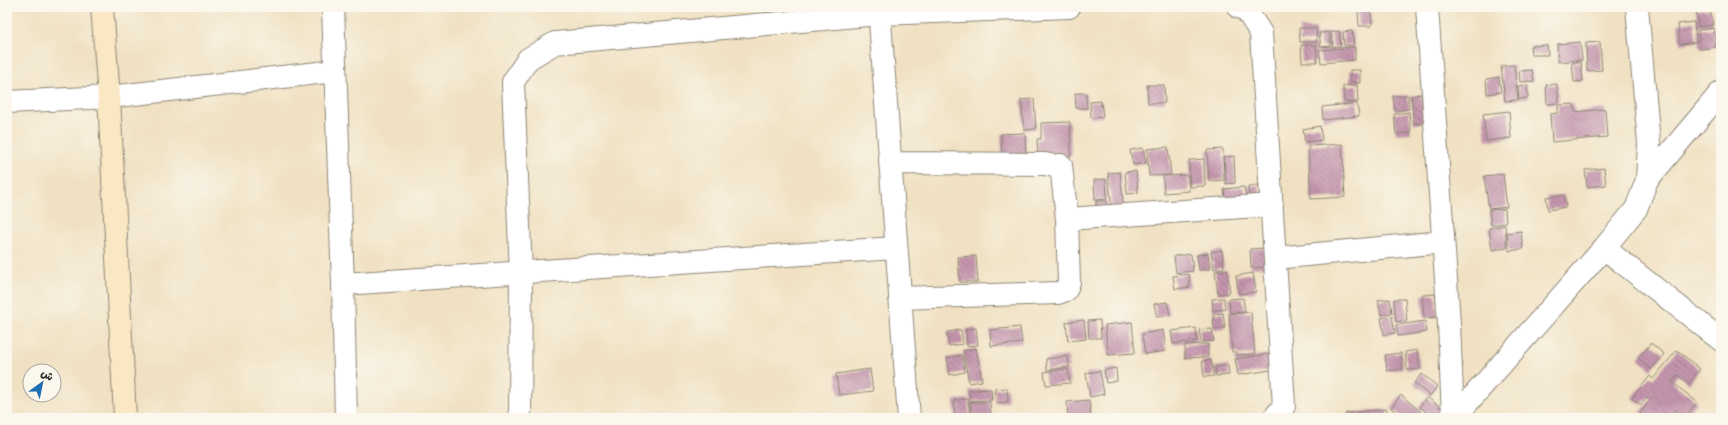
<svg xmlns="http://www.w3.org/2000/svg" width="1728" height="425" viewBox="0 0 1728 425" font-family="Sriracha,'Playpen Sans Arabic',sans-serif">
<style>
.building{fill:url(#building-back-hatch)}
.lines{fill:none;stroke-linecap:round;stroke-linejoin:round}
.street-casing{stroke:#8e8676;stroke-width:24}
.secondary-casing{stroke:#8e8676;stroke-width:24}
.street{stroke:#fff;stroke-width:22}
.secondary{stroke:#fae7c3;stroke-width:22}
</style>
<defs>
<pattern id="building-back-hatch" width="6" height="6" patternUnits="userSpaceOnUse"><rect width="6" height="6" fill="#c495ad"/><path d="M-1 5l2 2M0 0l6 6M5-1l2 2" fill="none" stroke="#9f7a8d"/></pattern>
</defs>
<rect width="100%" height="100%" fill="#fbf7ec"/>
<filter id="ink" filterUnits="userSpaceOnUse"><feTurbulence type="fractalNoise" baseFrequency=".025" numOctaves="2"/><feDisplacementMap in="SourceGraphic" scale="8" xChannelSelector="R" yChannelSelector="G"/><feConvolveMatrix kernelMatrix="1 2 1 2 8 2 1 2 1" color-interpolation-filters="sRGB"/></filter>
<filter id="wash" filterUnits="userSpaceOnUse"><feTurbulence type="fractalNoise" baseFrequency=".012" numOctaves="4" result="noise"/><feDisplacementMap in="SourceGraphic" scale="16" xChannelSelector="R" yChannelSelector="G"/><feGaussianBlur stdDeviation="0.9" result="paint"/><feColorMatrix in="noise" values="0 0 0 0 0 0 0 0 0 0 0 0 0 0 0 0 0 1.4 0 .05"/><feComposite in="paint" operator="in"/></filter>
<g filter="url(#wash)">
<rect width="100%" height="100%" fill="#f0e1c2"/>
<g id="blocks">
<path class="building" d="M1710,9l3,16 -15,2 -2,-17z
M1371,10l1,16h-13l-1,-15z
M1694,22l3,20 -17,2 -2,-20z
M1299,28h17l1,14h-17z
M1714,28l2,19 -16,2 -2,-19z
M1339,31l2,15 -8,1 -2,-15z
M1352,31l2,14 -10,1 -1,-14z
M1329,32l2,14 -10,1 -2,-14z
M1580,42l2,18 -24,2 -1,-18z
M1600,42l2,28 -15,1 -1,-28z
M1301,45h15l1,17h-15z
M1547,45l1,10h-17l-1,-9z
M1355,47v13l-34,3 -2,-13z
M1581,62l2,19 -9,1 -2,-19z
M1514,65l4,35 -13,1 -4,-35z
M1350,70h10v13l-10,-1z
M1532,70l2,11 -14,1 -1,-11z
M1499,77l2,15 -14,2 -1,-15z
M1557,84l2,19 -12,1 -1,-19z
M1147,85h17l1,18h-17z
M1357,85l1,17h-14l-1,-16z
M1527,85l1,13 -9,1 -1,-13z
M1075,93h11l1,15h-11z
M1421,94l3,29 -10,1 -3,-28z
M1408,95l1,14 -14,2 -2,-15z
M1034,99l2,30 -12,1 -3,-30z
M1101,101l2,16 -12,1 -1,-16z
M1357,103l2,13 -36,4 -1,-13z
M1574,104l1,8 30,-3 2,28 -55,5 -2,-28 8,-1v-8z
M1509,111l2,27 -25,3 -3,-27z
M1409,112l2,21 -15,1 -2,-20z
M1070,122l1,34 -33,1 -1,-18h4v-16z
M1320,126l2,14 -17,2 -2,-13z
M1025,133l1,25h-24l-1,-24z
M1342,144l3,53 -34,2 -3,-53z
M1168,147l3,28 -22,1 -2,-27z
M1143,148l3,15 -13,2 -3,-15z
M1223,149l1,31 -15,1 -2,-31z
M1234,156l1,27 -9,1 -2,-27z
M1204,159l1,27 -15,1 -1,-27z
M1604,168l2,17 -19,2 -2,-17z
M1136,171l2,22 -11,1 -2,-22z
M1120,172l4,37 -12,1 -4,-37z
M1503,174l4,33 -18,2 -5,-33z
M1188,175l1,16 -25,2 -1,-17z
M1106,179l1,20 -12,1 -1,-20z
M1259,185l1,17 -10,1 -2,-17z
M1244,187l3,15 -21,3 -2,-16z
M1564,195l2,12 -18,3 -2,-13z
M1096,201h11l1,11h-12z
M1505,209l1,14 -15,2 -2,-15z
M1505,225l2,23 -15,2 -3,-22z
M1521,231l2,18 -14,2 -2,-18z
M1264,248l1,19 -14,1 -1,-19z
M1222,250l2,18 -10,1 -3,-17z
M1208,253l2,16 -11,1 -2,-15z
M1191,254l2,17 -17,2 -2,-17z
M976,256l2,26h-18l-2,-25z
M1227,270l3,23 -12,1 -3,-23z
M1253,273l3,19 -17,2 -3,-18z
M1189,274l1,13 -15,2 -2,-13z
M1435,294l3,23 -14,1 -2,-23z
M1224,298l1,11 -12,2 -1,-12z
M1243,298l2,14 -15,1 -1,-14z
M1390,299l2,14 -11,2 -3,-15z
M1394,299h11l2,22 -11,1z
M1167,302l3,13 -13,2 -3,-13z
M1251,312l4,42 -18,1v-3h-5l-3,-38z
M1223,313l2,15 -11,1 -1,-15z
M1392,316l3,17 -11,2 -3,-17z
M1084,320l2,19 -18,2 -2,-19z
M1100,320l1,18h-12l-1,-17z
M1426,321l1,11 -29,4 -2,-11z
M1132,322l3,31 -27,2 -3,-30z
M1020,327l2,16 -31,3 -1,-16z
M976,328l2,17 -11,1 -1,-17z
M1196,328l1,13 -24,3 -2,-13z
M1212,329l2,12 -13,1 -2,-12z
M961,330l2,14 -14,2 -2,-14z
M1163,330l3,21 -21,3 -3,-20z
M1651,343l13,11 -13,16 -13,-12z
M1208,344v13l-23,1v-13z
M976,348l6,33 -13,2 -6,-32z
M1417,350l3,19 -13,1 -2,-18z
M1677,350l23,19 -11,15 -11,-9 -6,7 25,20 -12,15 -9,-7 -7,8h-23l-6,-5 11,-14 -3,-2 -7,8 -9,-7 18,-22 3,3z
M1401,353l2,16 -16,2 -2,-16z
M1269,354l2,16 -33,5 -3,-16z
M962,355l3,17 -15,3 -3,-17z
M1068,356l1,11 -22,3 -1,-11z
M1211,360l3,16 -10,1 -2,-16z
M1228,365l1,10 -13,1 -1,-9z
M1116,368l1,13 -11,2 -2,-13z
M870,369l3,22 -34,4 -3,-21z
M1068,369l2,14 -24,2 -2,-13z
M1100,371l4,23 -14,3 -4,-24z
M1422,374l15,12 -7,10 -16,-13z
M1007,388l1,14 -12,1 -2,-14z
M991,389l1,11 -22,1 -1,-11z
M1401,395l20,17 -5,6h-13l-12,-10z
M1427,397l17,13 -6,8h-3l-16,-11z
M968,399l2,17 -15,2 -1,-18z
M1089,400l2,18h-23l-1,-16z
M970,402h20l1,15 -19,1z
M1387,409l1,9h-41l-1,-5z"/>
</g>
</g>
<g filter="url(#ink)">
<use href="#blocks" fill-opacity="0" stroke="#8e8676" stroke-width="1"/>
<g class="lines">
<g class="street-casing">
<path id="street" d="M333,7l10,277 3,134
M879,7l30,411
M1238,7l8,3 15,23 23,373 -10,12
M1427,7l22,316 4,95
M7,102l102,-5 226,-26
M890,163l155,1 9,2 7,-1 6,54 2,63 -3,8 -8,3 -158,5
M1647,180l74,-88
M1067,219l205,-14
M1604,248l117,92
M1275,258l168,-16
M343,284l553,-36
M520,418l1,-145 -8,-191 15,-23 27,-16 324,-29 190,-7
M1454,418l150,-170 32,-39 11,-29 2,-37 -12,-136"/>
</g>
<g class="secondary-casing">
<path id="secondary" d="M102,7l7,90 16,321"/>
</g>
<use href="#street" class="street"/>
<use href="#secondary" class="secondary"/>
</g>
</g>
<rect width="1728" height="425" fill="none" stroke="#fbf7ec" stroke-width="24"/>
<g transform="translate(42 383) rotate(33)"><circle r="19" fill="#fbf7ec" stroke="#a8a59f"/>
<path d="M0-3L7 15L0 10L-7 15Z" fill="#1f6fb2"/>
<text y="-6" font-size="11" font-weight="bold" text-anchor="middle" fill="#2b2b2b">ش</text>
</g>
</svg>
